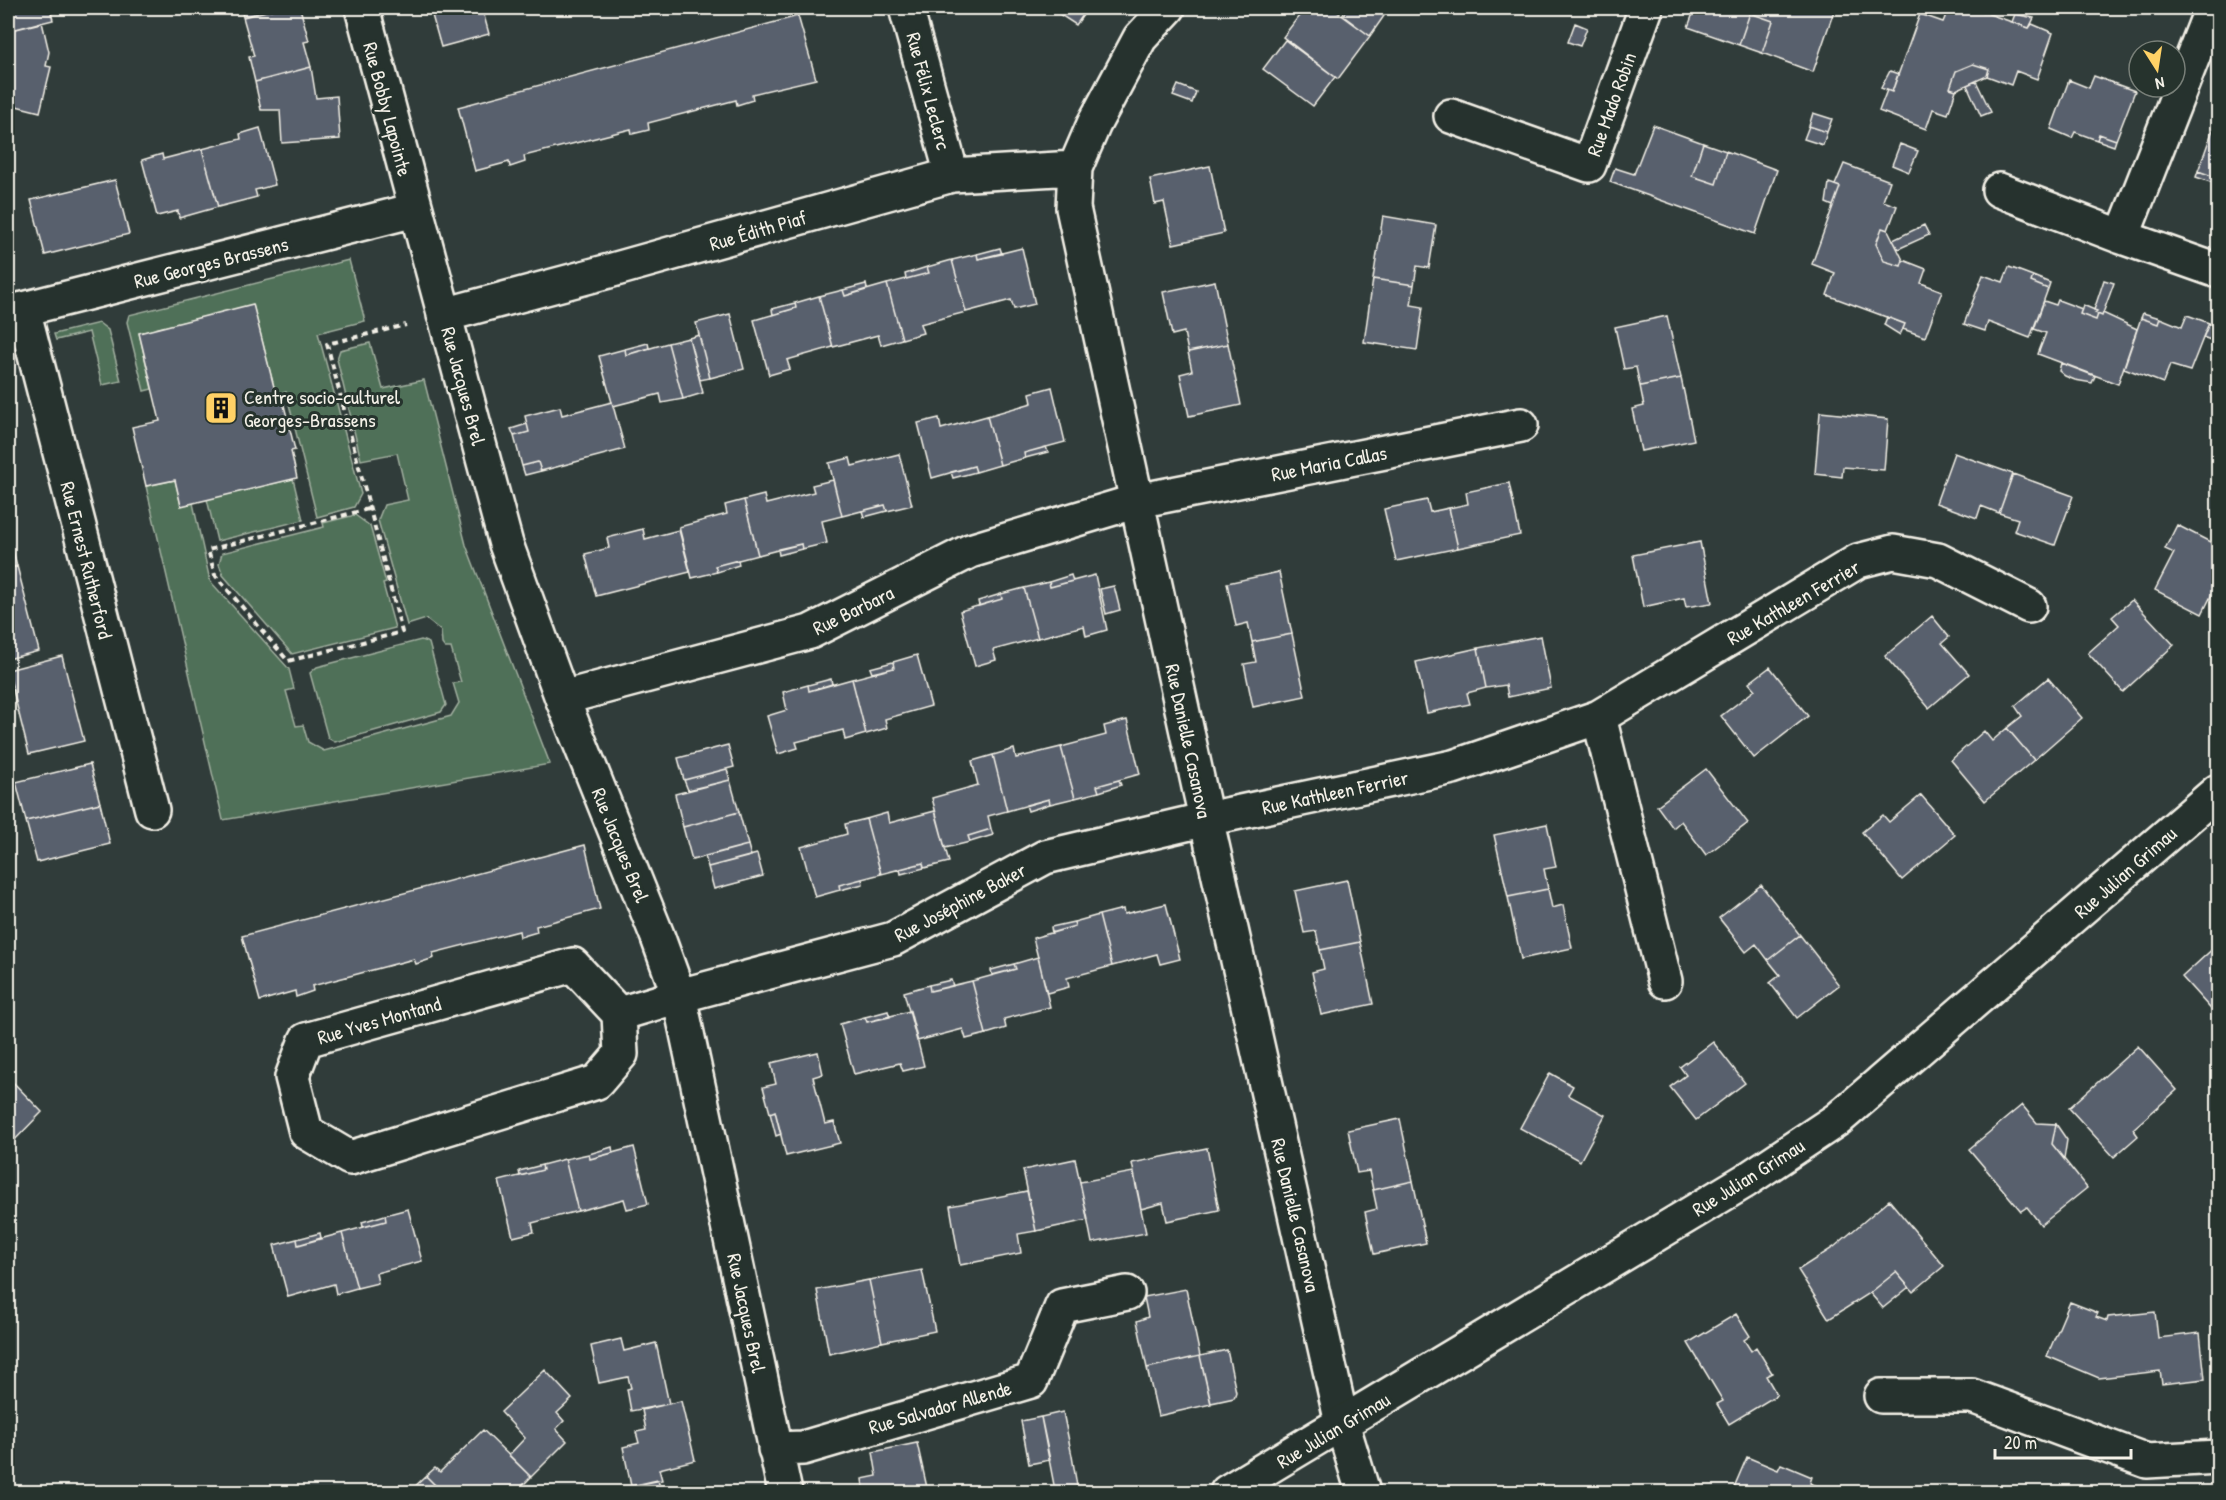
<svg xmlns="http://www.w3.org/2000/svg" width="2226" height="1500" viewBox="0 0 2226 1500" font-family="'Patrick Hand',sans-serif">
<style>
.green{fill:#4f6f58;stroke:#a2b0a0;stroke-width:1.5}
.building{fill:#59606d;stroke:#f4f1e8;stroke-width:1.5}
.lines{fill:none;stroke-linecap:round;stroke-linejoin:round}
.street-casing{stroke:#f4f1e8;stroke-width:38}
.secondary-casing{stroke:#f4f1e8;stroke-width:38}
.path{stroke:#f4f1e8;stroke-width:4;stroke-dasharray:6 4.5;stroke-linecap:butt}
.street{stroke:#26332d;stroke-width:33}
.secondary{stroke:#26332d;stroke-width:33}
.labels{text-anchor:middle;dominant-baseline:central;stroke-width:6;stroke-linejoin:round;paint-order:stroke}
.street-label{font-size:20px;fill:#f4f1e8;stroke:#26332d}
.poi-label{font-size:20px;fill:#f4f1e8;stroke:#26332d;text-anchor:start}
</style>
<rect width="100%" height="100%" fill="#303c3a"/>
<filter id="ink" filterUnits="userSpaceOnUse"><feTurbulence type="fractalNoise" baseFrequency=".0167" numOctaves="2"/><feDisplacementMap in="SourceGraphic" scale="12" xChannelSelector="R" yChannelSelector="G"/><feConvolveMatrix kernelMatrix="1 2 1 2 8 2 1 2 1" color-interpolation-filters="sRGB"/></filter>
<g filter="url(#ink)">
<path class="green" d="M349,260l16,61 -47,12 43,161 -7,13 -37,10 -31,-125 -10,3 -23,-90 -114,28 13,56 -8,2 -17,-69 2,-7z
M99,323l9,7 13,51 -19,4 -13,-53 -33,8 -2,-6z
M370,343l13,46 41,-9 42,165 84,219 -327,56 -77,-334 29,-6 6,25 12,-2 17,78 79,88 5,20 -8,2 10,35 7,-1 5,17 16,9 127,-35 8,-13 -6,-20 8,-1 -10,-34h-6l-3,-4 -1,-13 -15,-12 -19,6 -29,-105 6,-15 24,-5 -11,-47 -36,7 -24,-101 3,-9z
M293,479l10,41 -86,21 -10,-42z
M355,515l15,11 16,57 -3,1 12,44 -103,26 -69,-79 -4,-11 3,-11 102,-26 -1,-4z
M421,640l8,3 17,62 -5,7 -106,30 -7,-4 -18,-65 7,-6z"/>
<path class="building" d="M8,8h42l3,12 -45,11z
M241,8h37l-35,9z
M278,8h22l9,33 -5,1 7,25 -56,15 -6,-25 5,-1 -11,-39z
M430,8h52l7,26 -48,13z
M1050,8h38l-12,17z
M1305,8h27l38,28 -32,43 -55,-42z
M1348,8h25l11,8 -14,20 -28,-21z
M1695,8h140l-22,64 -51,-19 11,-32 -23,-8 -11,32 -51,-18z
M1949,8h23l57,20 3,-4 21,9 -16,46 -21,-8 -5,14 -24,-9 2,-7 -16,-5 -17,7 -6,17 6,2 -8,24 -15,-5 -7,20 -47,-18 8,-21 5,2 28,-78 23,8z
M1750,13l23,8 -11,32 -23,-8z
M2015,14l19,4 -5,10 -17,-6z
M798,16l18,63 -64,15 1,6 -16,5 -1,-5 -88,23 1,7 -17,4 -1,-5 -107,27 1,6 -15,5 -1,-5 -34,9 -17,-64z
M42,22l7,30 -3,14 5,1 -11,45 -32,-8v-73z
M1575,23l12,5 -7,18 -12,-4z
M1285,40l50,37 -22,29 -50,-37z
M1973,64l16,5 -2,7 -31,14 -6,-2 6,-17z
M311,67l5,31 21,-2 3,43 -58,4 -2,-33h-19l-6,-28z
M1890,71l8,3 -6,18 -11,-4z
M2094,76l41,15 -19,49 -17,-6 -2,6 -22,-8 -3,6 -21,-9 18,-49 20,8z
M1976,81l15,31 -10,4 -14,-31z
M1178,85l18,7 -4,11 -19,-7z
M1813,113l19,6 -5,13 -18,-6z
M2216,121l2,1v64l-5,-3 2,-6 -17,-6z
M1653,125l50,18 -11,33 24,8 10,-33 51,19 -22,64 -145,-52 5,-14 19,6z
M1809,126l18,6 -4,13 -19,-6z
M260,128l15,57 -20,5 2,7 -39,10 -16,-58 39,-10 -1,-5z
M2099,134l17,6 -2,6 -17,-6z
M1703,143l23,8 -10,33 -24,-8z
M1900,144l18,7 -9,21 -17,-7z
M202,149l16,58 -39,11 -1,-7 -21,5 -15,-56 20,-6 1,5z
M1844,164l46,17 -7,20 14,5 -9,24 -6,-2 -6,16 8,17 17,5 2,-6 23,9 -5,14 21,8 -17,46 -22,-8 2,-5 -78,-29 8,-22 -23,-9 28,-77 -5,-2z
M1210,166l14,67 -51,11 -9,-42 -9,2 -5,-25z
M2198,171l17,6 -2,6 -17,-6z
M115,180l14,54 -84,21 -14,-55z
M1829,183l11,4 -7,19 -7,-3z
M1383,216l53,9 -7,43 -12,-2 -3,19 -41,-6z
M1924,225l5,10 -31,14 -5,-9z
M1882,228l6,2 15,30 -2,6 -17,-5 -8,-17z
M1000,248l2,6 -24,5 -1,-5z
M1022,248l13,56 -21,5 -3,-9 -45,12 -14,-52 25,-6 1,5z
M952,260l14,52 -46,12 3,9 -21,6 -15,-55 42,-11 -2,-6z
M927,267l2,6 -23,6 -1,-5z
M2009,267l24,9 -2,6 17,7 -18,49 -42,-16 -3,9 -21,-7 19,-49 20,7z
M2033,276l17,7 -2,6 -17,-7z
M1373,279l41,6 -3,20 12,2 -6,43 -53,-8z
M2104,280l10,3 -12,33 -7,-3 2,-2 -3,-1z
M1215,281l13,63 -40,8 -4,-20 -12,3 -9,-43z
M866,284l1,5 -22,7 -2,-6z
M887,284l15,55 -21,6 -3,-10 -45,12 -14,-51 24,-6 2,6z
M819,296l14,51 -46,13 3,9 -21,6 -15,-55 42,-12 -1,-5z
M2058,300l24,9 -2,5 16,6 2,-6 4,2 1,-3 34,16 -19,55 -80,-30 8,-21 -12,-4 10,-28 12,4z
M795,303l1,5 -23,7 -1,-6z
M253,304l23,91 5,-2 14,57 -4,1 6,27 -116,28 -6,-26 -29,6 -14,-59 28,-6 -21,-88z
M2083,305l14,6 -2,2 3,1 -2,6 -16,-6z
M2143,313l17,5 -2,6 -17,-6z
M730,314l14,55 -34,9 -14,-55z
M2187,315l22,8 -19,48 -20,-6 -7,18 -39,-15 17,-50 17,6 2,-6 22,9z
M1667,316l14,62 -41,8 -4,-19 -12,2 -9,-42z
M1887,317l18,7 -5,11 -16,-10z
M2209,323l9,4v16l-15,-6z
M699,335l11,43 -10,2 -11,-42z
M689,338l14,55 -20,6 -15,-56z
M648,343l1,5 -23,7 -1,-6z
M668,343l15,56 -21,4 -2,-9 -47,12 -14,-50 26,-7 1,6z
M1228,344l13,61 -52,11 -9,-42 12,-3 -4,-19z
M2061,363l34,13 -3,7 -17,-3 -10,-4 -6,-5z
M1681,378l13,62 -53,11 -9,-42 12,-3 -4,-20z
M1052,387l13,55 -41,11 1,5 -25,7 -13,-49 45,-13 -2,-10z
M612,402l13,47 -84,22 -3,-9 -16,4 -8,-30 15,-4 -4,-16 35,-9 2,8z
M1820,412l68,7 -4,51 -41,-3 -1,10 -27,-3z
M987,416l13,49 -24,7 -2,-6 -42,12 -14,-55 21,-5 2,11z
M527,424l2,8 -15,4 -3,-7z
M1046,447l2,5 -23,6 -1,-5z
M1954,453l59,21 -14,39 -18,-7 -4,12 -41,-15z
M899,454l13,51 -25,6 -2,-6 -43,11 -13,-53 21,-5 2,8z
M538,462l3,9 -16,4 -3,-9z
M974,466l2,6 -23,6 -2,-6z
M2013,474l60,22 -18,49 -41,-14 4,-12 -19,-6z
M833,480l9,36 -20,5 5,22 -25,6 -1,-5 -43,11 -14,-55 20,-5 2,9 48,-12 -2,-7z
M1509,483l11,52 -62,13 -9,-40 19,-4 -2,-12z
M744,500l14,55 -43,11 2,6 -25,6 -13,-51 48,-13 -2,-9z
M1427,500l3,12 19,-4 9,40 -62,13 -12,-52z
M885,505l2,6 -23,6 -2,-6z
M2177,525l41,21v36l-16,32 -47,-24 19,-37 -9,-4z
M643,529l2,10 34,-9 11,42 -94,24 -11,-42 24,-6 -2,-10z
M8,531l9,35 -9,3z
M1700,542l12,61 -26,4 -2,-9 -41,9 -10,-52z
M801,544l1,5 -23,6 -1,-6z
M738,560l1,5 -22,7 -2,-6z
M17,566l22,85 -31,8v-90z
M1279,572l13,62 -40,8 -4,-19 -12,3 -9,-43z
M1071,575l2,6 -23,6 -1,-5z
M1095,575l12,55 -21,6 -2,-10 -46,12 -14,-50 25,-6 1,5z
M1114,586l6,24 -14,4 -6,-25z
M1024,588l14,50 -45,12 3,10 -21,6 -15,-55 42,-12 -1,-5z
M1001,594l1,5 -23,7 -1,-5z
M2132,600l42,45 -51,47 -35,-39 31,-28 -7,-8z
M1932,616l17,21 -7,6 27,31 -40,34 -44,-52z
M1292,634l13,62 -52,11 -9,-43 12,-2 -4,-20z
M1541,636l10,52 -43,9 -2,-12 -20,3 -8,-40z
M1478,648l8,40 -19,5 3,11 -43,9 -11,-51z
M917,655l14,51 -46,13 2,9 -21,6 -14,-55 42,-11 -1,-6z
M62,656l22,85 -55,13 -21,-84z
M893,662l1,6 -22,5 -2,-5z
M1770,667l38,49 -54,42 -33,-42 34,-26 -6,-7z
M2048,678l34,40 -48,42 -27,-32 15,-12 -7,-10z
M831,679l1,5 -23,7 -1,-6z
M852,679l14,55 -21,6 -2,-10 -47,12 2,6 -20,6 -11,-38 20,-6 -4,-18 25,-7 1,6z
M1127,720l13,54 -43,12 2,6 -24,6 -14,-51 45,-12 -2,-9z
M2007,728l27,32 -49,41 -34,-41 33,-29 8,10z
M728,745l6,22 -50,13 -6,-22z
M1061,747l14,51 -25,6 -1,-5 -42,12 -14,-56 21,-6 2,9z
M993,755l14,56 -19,5 3,13 -23,7 2,6 -25,6 -13,-50 46,-13 -6,-24z
M90,764l10,39 -74,18 -10,-39z
M727,769l3,11 -42,10 -4,-10z
M1706,769l42,54 -42,32 -25,-34 -8,7 -16,-22z
M730,780l9,32 -56,15 -8,-33z
M1119,780l2,5 -22,7 -2,-6z
M1921,795l34,40 -53,45 -40,-48 21,-17 6,7z
M1049,799l1,5 -22,7 -2,-6z
M100,803l10,41 -73,18 -11,-41z
M935,811l14,51 -25,6 -1,-5 -42,11 -15,-55 21,-6 2,10z
M739,812l9,33 -56,15 -9,-33z
M866,819l15,55 -42,11 1,5 -25,7 -14,-50 46,-13 -2,-10z
M1547,824l9,43 -12,2 4,20 -40,8 -14,-62z
M991,829l2,6 -23,7 -2,-6z
M585,845l15,64 -64,17 1,6 -17,5 -1,-6 -86,22 1,5 -18,6 -2,-5 -102,27 1,5 -17,6 -1,-6 -35,10 -18,-65z
M748,845l3,11 -43,11 -3,-11z
M757,854l6,22 -49,13 -6,-22z
M923,863l1,5 -23,6 -1,-5z
M862,879l1,5 -23,6 -1,-5z
M1347,880l13,62 -40,8 -4,-19 -12,2 -9,-42z
M1761,885l39,50 -32,25 -12,-16 -10,8 -27,-34z
M1548,889l4,19 11,-3 9,43 -51,11 -13,-62z
M1166,904l14,55 -20,5 -3,-10 -45,12 -13,-51 24,-6 1,5z
M1099,915l13,51 -45,12 2,9 -22,6 -14,-55 42,-12 -1,-4z
M1074,922l1,4 -23,7 -1,-6z
M1800,935l39,50 -42,33 -27,-35 10,-8 -12,-15z
M1360,942l13,62 -52,11 -9,-43 12,-3 -4,-19z
M2218,944v73l-36,-40z
M1038,957l12,50 -46,12 2,9 -20,6 -14,-53 44,-12 -2,-5z
M1014,964l2,5 -24,6 -1,-5z
M951,980l2,6 -23,5 -1,-6z
M972,981l14,53 -20,5 -3,-10 -46,12 -13,-49 25,-7 1,6z
M888,1011l2,6 -23,5 -2,-5z
M910,1011l14,55 -21,5 -3,-8 -46,11 -14,-50 25,-7 2,5z
M1713,1042l32,41 -49,37 -26,-33 16,-12 -6,-8z
M2138,1046l39,44 -44,39 5,7 -24,21 -45,-49z
M818,1052l5,22 -10,3 12,47 9,-2 6,21 -54,13 -11,-45 -5,2 -7,-26 13,-3 -5,-21z
M1550,1073l23,13 -5,9 37,20 -25,46 -60,-33z
M8,1077l34,35 -34,35z
M2022,1105l15,18 19,1 -4,20 35,44 -46,37 -14,-18 -6,4 -52,-62z
M775,1111l6,23 -5,2 -6,-23z
M1400,1119l13,62 -40,9 -4,-19 -12,2 -9,-43z
M2056,1124l11,16 -3,19 -12,-15z
M612,1147l1,6 -23,6 -1,-5z
M634,1147l14,57 -21,5 -3,-10 -46,12 -13,-52 24,-5 1,5z
M1207,1148l12,62 -52,11 -4,-18 -22,6 -9,-46z
M565,1159l13,52 -46,12 2,9 -21,5 -14,-56 44,-11 -1,-5z
M1075,1159l13,61 -52,11 -13,-61z
M542,1165l1,5 -23,6 -1,-5z
M1133,1172l13,61 -54,10 -12,-61z
M1413,1181l13,62 -52,11 -9,-42 12,-3 -4,-19z
M1027,1191l9,40 -18,3 3,19 -61,12 -10,-59z
M1889,1200l55,66 -31,26 -17,-20 -26,21 -41,26 -31,-49 36,-23z
M408,1209l14,52 -46,12 2,10 -21,5 -15,-55 44,-12 -1,-6z
M385,1215l1,6 -23,6 -1,-5z
M320,1233l1,5 -23,7 -1,-6z
M342,1233l15,55 -21,6 -2,-10 -46,13 -14,-52 23,-6 1,6z
M922,1270l13,61 -53,11 -13,-62z
M1896,1272l13,15 -26,21 -13,-15z
M869,1280l13,62 -53,12 -12,-64z
M1186,1289l14,67 -53,12 -10,-47 11,-4 -4,-20z
M2070,1302l28,11 -2,4 11,4 1,-4 47,-5 3,26 42,-5 5,46 -43,5 -2,-13 -61,7 -52,-22z
M1736,1314l14,22 -6,4 7,11 5,-4 16,26 -6,3 11,19 -48,29 -12,-20 6,-3 -35,-58z
M621,1339l3,12 32,-8 13,61 -38,7 -4,-22 4,-1 -3,-11 -29,6 -8,-37z
M1227,1350l9,42 -2,6 -23,5 -11,-47z
M1200,1356l11,48 -53,12 -11,-48z
M545,1370l27,29 -15,14 7,8 -8,8 11,12 -36,36 -22,-22 16,-17 -24,-26z
M681,1401l14,59 -36,9 3,11 -31,6 -8,-39 16,-4 -3,-11 10,-2 -4,-20z
M1063,1412l9,44 6,36h-23l-1,-7 -13,-68z
M1041,1417l9,43 -21,4 -8,-43z
M483,1430l48,47 -15,15h-12l-5,-5 -6,5h-4l-6,-5 -6,5h-35l-16,-16 9,-8 5,4z
M917,1443l11,49h-64l-2,-13 15,-3 -4,-24z
M1747,1457l31,13 3,-6 31,13 -2,6 21,9h-99z
M426,1476l16,16h-33z
M658,1480l3,12 32,-7 1,7h-61l-2,-6z"/>
<g class="lines">
<g class="street-casing">
<path id="street" d="M362,8l144,536 56,154 95,237 22,61 106,496
M906,8l46,167
M1168,8l-28,30 -46,86 -19,44 -2,40 126,579 143,636
M1451,116l138,49 57,-157
M1999,190l123,47 96,34
M2122,237l90,-229
M23,309l129,501
M8,313l407,-103
M444,315l165,-44 343,-96 123,-7
M562,698l248,-66 160,-81 167,-50 384,-76
M1599,717l66,264
M619,1014l2,40 -24,28 -247,76 -44,-26 -14,-55 14,-37 267,-75 46,49 60,-18 214,-57 152,-82 162,-38 246,-52 146,-50 259,-156 35,-9 45,8 91,46
M1881,1396h91l175,65 71,-4
M775,1449l28,-1 228,-67 31,-75 65,-13"/>
</g>
<g class="secondary-casing">
<path id="secondary" d="M1342,1423l21,69
M1227,1492l518,-311 93,-62 380,-328"/>
</g>
<path class="path" d="M368,509l-160,41 7,25 73,86 114,-29 -75,-288 79,-19"/>
<use href="#street" class="street"/>
<use href="#secondary" class="secondary"/>
</g>
</g>
<defs>
<g id="building-square" transform="scale(1.725)"><rect x="-9" y="-9" width="18" height="18" rx="4" fill="#ffd166" stroke="#26332d"/><path d="M-4-6H4V6H1V3H-1V6H-4ZM-2.5-4.3h1.7v1.8h-1.7ZM.8-4.3h1.7v1.8H.8ZM-2.5-1h1.7V.8h-1.7ZM.8-1h1.7V.8H.8Z" fill="#111"/></g>
</defs>
<g fill-rule="evenodd">
<use href="#building-square" x="221" y="408"/>
</g>
<g class="labels">
<g class="street-label">
<text transform="translate(929 91) rotate(75)">Rue Félix Leclerc</text>
<text transform="translate(1611 104) rotate(-70)">Rue Mado Robin</text>
<text transform="translate(388 109) rotate(75)">Rue Bobby Lapointe</text>
<text transform="translate(758 230) rotate(-16)">Rue Édith Piaf</text>
<text transform="translate(211 262) rotate(-14)">Rue Georges Brassens</text>
<text transform="translate(464 386) rotate(75)">Rue Jacques Brel</text>
<text transform="translate(1329 463) rotate(-11)">Rue Maria Callas</text>
<text transform="translate(87 560) rotate(76)">Rue Ernest Rutherford</text>
<text transform="translate(1793 602) rotate(-30)">Rue Kathleen Ferrier</text>
<text transform="translate(853 610) rotate(-26)">Rue Barbara</text>
<text transform="translate(1189 741) rotate(78)">Rue Danielle Casanova</text>
<text transform="translate(1335 792) rotate(-12)">Rue Kathleen Ferrier</text>
<text transform="translate(621 845) rotate(68)">Rue Jacques Brel</text>
<text transform="translate(2125 872) rotate(-41)">Rue Julian Grimau</text>
<text transform="translate(960 902) rotate(-28)">Rue Joséphine Baker</text>
<text transform="translate(379 1020) rotate(-16)">Rue Yves Montand</text>
<text transform="translate(1748 1177) rotate(-32)">Rue Julian Grimau</text>
<text transform="translate(1296 1215) rotate(77)">Rue Danielle Casanova</text>
<text transform="translate(747 1313) rotate(78)">Rue Jacques Brel</text>
<text transform="translate(940 1407) rotate(-16)">Rue Salvador Allende</text>
<text transform="translate(1333 1430) rotate(-31)">Rue Julian Grimau</text>
</g>
<g class="poi-label">
<text x="244" y="396">Centre socio-culturel<tspan x="244" dy="23">Georges-Brassens</tspan></text>
</g>
</g>
<rect width="2226" height="1500" fill="none" stroke="#26332d" stroke-width="30"/>
<rect x="15" y="15" width="2196" height="1470" fill="none" stroke="#f4f1e8" stroke-width="2" filter="url(#ink)"/>
<g transform="translate(2157 69) rotate(168)"><circle r="28" fill="#26332d" stroke="#787f78" stroke-width="1.5"/>
<path d="M0-4.5L10 22L0 15L-10 22Z" fill="#ffd166"/>
<text y="-9" font-size="16" font-weight="bold" text-anchor="middle" fill="#f4f1e8">N</text>
</g>
<path d="M1995 1449v9h136v-9" fill="none" stroke="#f4f1e8" stroke-width="3"/>
<text x="2004" y="1449" font-size="18" fill="#f4f1e8" stroke="#26332d" stroke-width="4.5" paint-order="stroke">20 m</text>
</svg>
